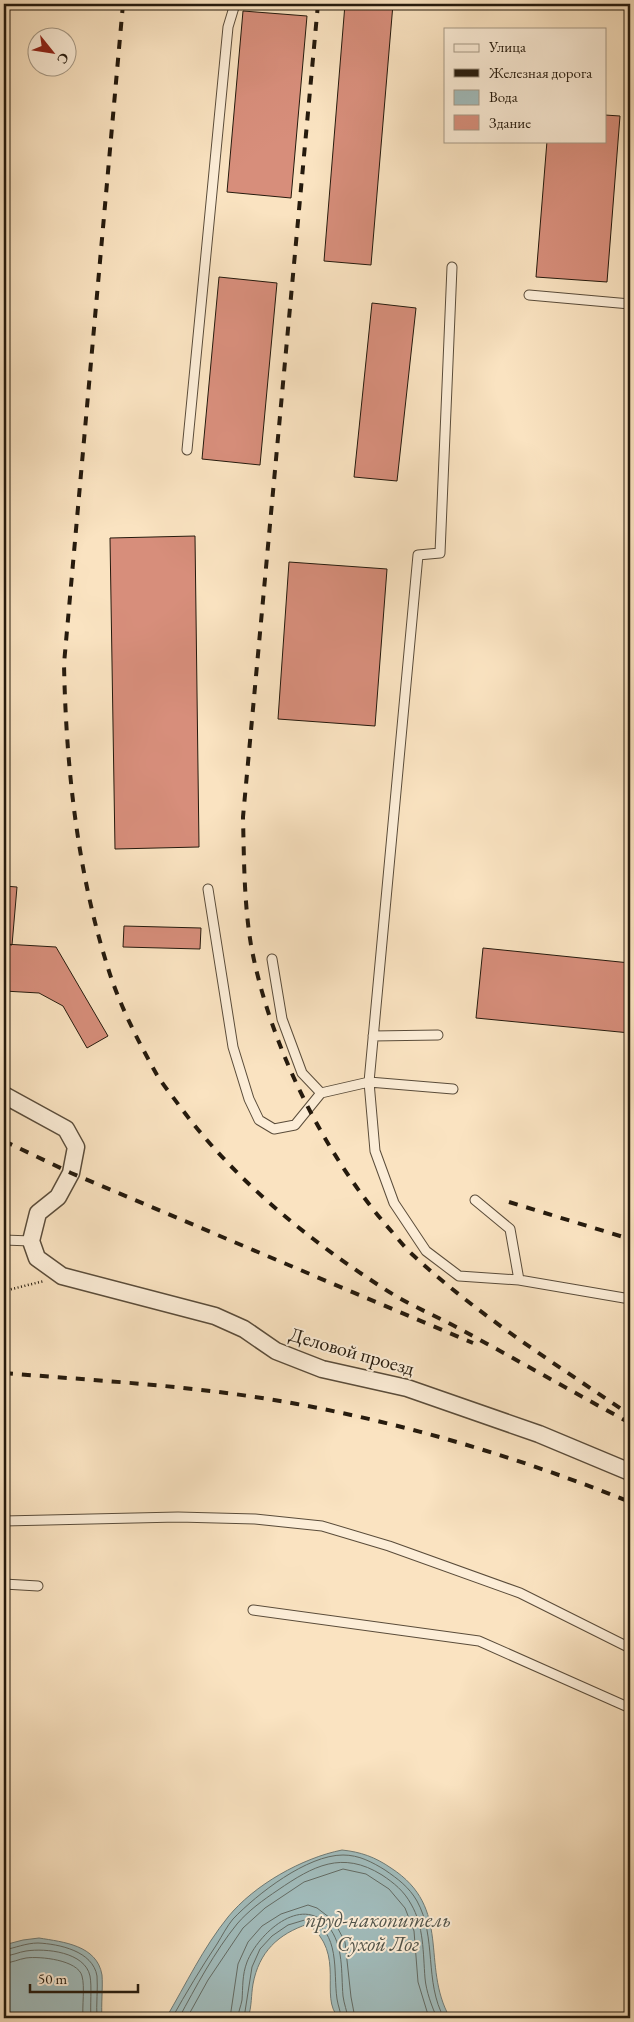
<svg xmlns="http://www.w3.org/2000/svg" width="634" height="2022" viewBox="0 0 634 2022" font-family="'EB Garamond',serif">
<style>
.water{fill:#a1bcbc;stroke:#6f7b76}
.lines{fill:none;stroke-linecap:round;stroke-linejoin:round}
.shore{stroke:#636b64;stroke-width:1}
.building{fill:#d78e7b;stroke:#251a0d}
.service-casing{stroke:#5a4c3a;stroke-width:11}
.minor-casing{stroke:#5a4c3a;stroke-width:19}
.path{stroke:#251a0d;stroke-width:2.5;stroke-dasharray:1 2.5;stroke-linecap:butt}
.service{stroke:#fcedd7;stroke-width:9}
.minor{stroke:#fcedd7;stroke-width:16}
.rail{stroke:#251a0d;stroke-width:4;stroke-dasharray:9 9;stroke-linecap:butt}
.labels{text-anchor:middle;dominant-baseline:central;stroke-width:4;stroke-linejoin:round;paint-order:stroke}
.street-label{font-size:20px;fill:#251a0d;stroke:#fcedd7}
.water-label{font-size:21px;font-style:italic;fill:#50534a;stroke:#fcedd7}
</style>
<rect width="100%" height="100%" fill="#fae3c1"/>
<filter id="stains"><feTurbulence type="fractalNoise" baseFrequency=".004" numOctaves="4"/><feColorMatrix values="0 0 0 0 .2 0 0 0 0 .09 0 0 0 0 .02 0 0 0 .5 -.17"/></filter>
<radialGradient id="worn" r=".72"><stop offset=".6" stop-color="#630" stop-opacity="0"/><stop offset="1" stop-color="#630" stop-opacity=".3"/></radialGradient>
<path class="water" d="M342,1850c19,2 33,7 49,18 62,40 29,97 59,150h-111c-21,-21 8,-64 -31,-94 -30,10 -49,28 -55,60 -2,11 -1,22 -5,34h-82c20,-34 37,-70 62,-101 26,-32 74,-59 114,-67z
M39,1938c24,4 58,7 63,37 1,12 -1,30 0,43h-98v-73l19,-5z"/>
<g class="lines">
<path class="shore" d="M4,1950c11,-2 22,-7 34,-7 21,1 55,8 59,33 1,13 -1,28 0,42
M4,1956c7,0 15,-4 22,-5 20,-3 59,1 64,25 2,10 0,30 1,42
M4,1963c8,0 15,-4 22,-5 14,-2 52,2 56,18 3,11 0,30 1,42
M172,2018c14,-25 29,-50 45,-74 5,-8 10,-18 16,-25 24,-25 74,-64 110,-64 16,0 29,7 42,15 13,9 24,17 32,31 20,36 7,81 27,117
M179,2018c16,-30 36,-67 58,-94 11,-13 26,-24 41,-34 35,-24 64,-40 104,-15 12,8 22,16 29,29 13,22 12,49 14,74 1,13 7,29 12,40
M187,2018l21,-38 35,-52 22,-20 39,-26 39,-13 23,5 23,15 16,19 9,23 4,51 11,36
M230,2018l8,-54 10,-22 14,-16 19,-12 27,-9 9,3 17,13 11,21 6,55 4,21
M238,2018c0,-6 3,-12 4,-18 1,-13 0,-25 5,-38 11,-28 54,-68 81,-36 16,19 13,47 15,70 1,8 4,15 5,22
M244,2018l8,-51 8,-18 12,-13 16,-11 20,-6c33,12 25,53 29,80 1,7 4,13 4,19"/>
</g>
<path class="building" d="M345,4h48l-22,261 -47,-4z
M243,11l64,5 -16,182 -64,-6z
M605,115l15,1 -13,166 -71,-5 11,-136h58z
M219,277l58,6 -17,182 -58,-6z
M372,303l44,5 -19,173 -43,-4z
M195,536l4,311 -84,2 -5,-311z
M289,562l98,7 -12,157 -97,-7z
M4,886l13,1 -5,58 -8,-1z
M124,926l77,2 -1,21 -77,-2z
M4,944l52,3 52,89 -21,12 -24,-42 -24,-13 -35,-2z
M483,948l147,15v70l-154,-15z"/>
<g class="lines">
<g class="service-casing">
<path id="service" d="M452,267l-12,286 -22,2 -49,527 6,69 19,52 32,48 33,25 60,4 111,19
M529,295l101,9
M187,450l41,-423 7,-23
M208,889l25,158 16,52 10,21 15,9 21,-4 26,-32 48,-11 84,7
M272,959l10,60 20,54 19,20
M373,1036l65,-1
M475,1200l35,29 9,51
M4,1240l27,1
M4,1521l174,-4 77,2 67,7 67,20 131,47 110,55
M4,1584l34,2
M253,1610l226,31 151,67"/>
</g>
<g class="minor-casing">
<path id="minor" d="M4,1095l62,34 10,18 -5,26 -13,24 -20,16 -7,28 6,17 25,18 153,40 29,13 32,22 46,18 85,19 132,46 91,38"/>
</g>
<path class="path" d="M4,1291l40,-10"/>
<use href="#service" class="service"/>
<use href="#minor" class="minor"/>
<path class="rail" d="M123,4l-59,660c2,101 13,207 44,304 11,36 30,73 49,107 7,11 16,22 24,33 54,72 126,131 202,180 24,16 51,27 77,41 57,31 113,63 170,94
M318,4l-75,813c1,42 1,86 8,128 18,98 71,205 135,280 9,10 18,22 28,31 65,60 143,109 216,159
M4,1141l67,32 402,170
M509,1202l121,37
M4,1373c97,8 197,13 293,31 114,21 226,55 333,98"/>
</g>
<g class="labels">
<g class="street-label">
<text transform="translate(352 1351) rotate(16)">Деловой проезд</text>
</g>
<g class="water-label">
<text x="378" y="1919">пруд-накопитель<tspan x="378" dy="24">Сухой Лог</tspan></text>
</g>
</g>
<rect width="634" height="2022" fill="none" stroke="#fae3c1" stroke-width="20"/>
<rect x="5" y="5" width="624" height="2012" fill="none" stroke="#251a0d" stroke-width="2.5"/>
<rect x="10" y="10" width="614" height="2002" fill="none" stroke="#251a0d"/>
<rect x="444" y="28" width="162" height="115" fill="#fcedd7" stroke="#a69986"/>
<rect x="454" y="44" width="25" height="8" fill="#fcedd7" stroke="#a69986"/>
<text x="489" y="52" font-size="15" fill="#251a0d">Улица</text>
<rect x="454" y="69" width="25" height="8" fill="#251a0d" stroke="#a69986"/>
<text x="489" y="78" font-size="15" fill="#251a0d">Железная дорога</text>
<rect x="454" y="90" width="25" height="15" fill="#a1bcbc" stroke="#a69986"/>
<text x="489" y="102" font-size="15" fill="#251a0d">Вода</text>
<rect x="454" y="115" width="25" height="15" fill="#d78e7b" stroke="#a69986"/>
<text x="489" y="128" font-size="15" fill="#251a0d">Здание</text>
<g transform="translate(52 52) rotate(120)"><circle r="24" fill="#fcedd7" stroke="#a69986"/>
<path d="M0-4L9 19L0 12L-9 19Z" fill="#8f2418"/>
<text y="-8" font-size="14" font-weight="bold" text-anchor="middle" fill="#251a0d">С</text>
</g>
<path d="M30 1984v8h108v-8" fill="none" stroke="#251a0d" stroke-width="2.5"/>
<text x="38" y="1984" font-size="15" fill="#251a0d" stroke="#fcedd7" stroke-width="4" paint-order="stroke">50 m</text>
<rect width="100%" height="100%" filter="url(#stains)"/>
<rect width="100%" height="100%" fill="url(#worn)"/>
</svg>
